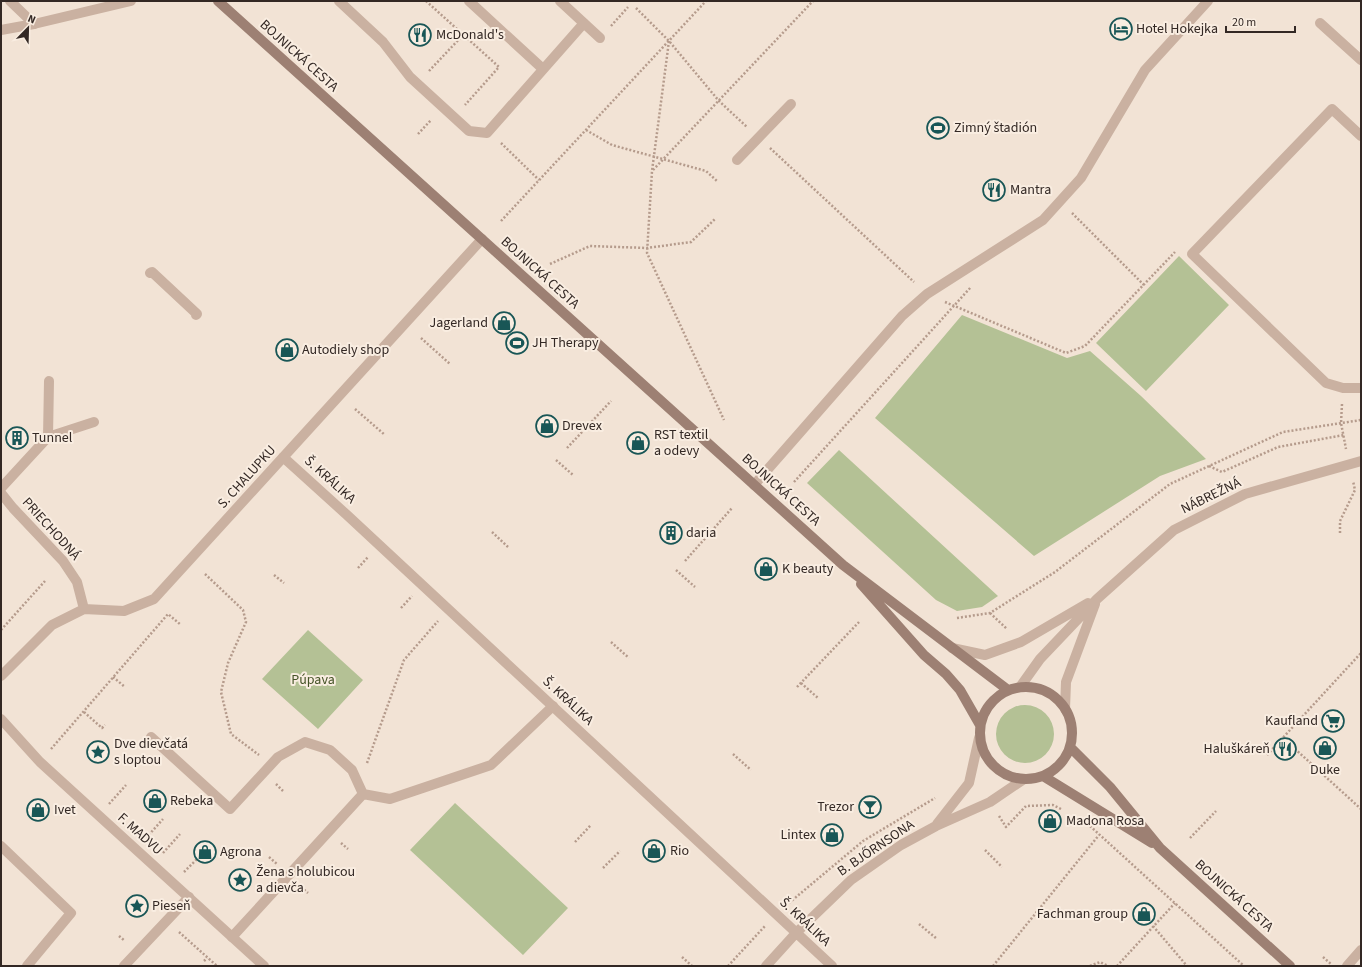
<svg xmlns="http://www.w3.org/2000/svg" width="1362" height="967" viewBox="0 0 1362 967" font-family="'Source Sans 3',sans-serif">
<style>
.green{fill:#b4c195}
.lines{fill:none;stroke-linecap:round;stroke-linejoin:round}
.path{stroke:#b59b8c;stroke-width:2.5;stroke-dasharray:2 2;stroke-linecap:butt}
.lane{stroke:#cab1a1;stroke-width:10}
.street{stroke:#cab1a1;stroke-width:10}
.secondary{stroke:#9d8073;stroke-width:10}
.labels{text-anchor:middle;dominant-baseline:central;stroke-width:4;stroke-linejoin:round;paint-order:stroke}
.poi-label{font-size:14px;fill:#332824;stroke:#f9ede1;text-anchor:start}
.street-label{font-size:14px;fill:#332824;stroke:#f9ede1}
.park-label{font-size:14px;fill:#455327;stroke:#f9ede1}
</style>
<rect width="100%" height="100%" fill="#f2e3d5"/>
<path class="green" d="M1179,256l50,49 -83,86 -50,-48z
M962,315l105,43 23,-7 51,45 65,63 -46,17 -126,80 -159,-138z
M839,450l159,146 -16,11 -25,4 -21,-11 -129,-117z
M308,630l55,50 -45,49 -56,-50z
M996 734a29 29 0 1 1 58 0a29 29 0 1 1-58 0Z
M455,803l113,105 -45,47 -113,-105z"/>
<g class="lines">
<path class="path" d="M426,1l73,66 -34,38
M636,8l33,33 50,60 28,26
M611,26l17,-19
M669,41l-17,130 -5,82 77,167
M429,71l34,-36
M586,130l26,15 94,26 11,10
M418,134l13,-14
M501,143l38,37
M770,148l144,134
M653,170l160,-169
M1072,213l72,72
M501,221l205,-220
M550,264l40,-18 57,2 44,-6 24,-23
M945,302l121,51 19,-7 90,-94
M421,338l29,26
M1342,404l-1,19 5,26
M355,409l30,26
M567,448l44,-47
M556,460l17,15
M1209,466l13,6 56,-25 66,-12
M794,482l177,-195
M492,532l16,15
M1340,533v-12l15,-31 -2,-9
M685,561l47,-53
M358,568l10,-11
M676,570l19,17
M205,574l38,36 3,12 -18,41 -7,29 10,42 28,21
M274,575l10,8
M401,608l11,-12
M990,613l17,16
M957,618l33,-5 65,-41 115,-88 113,-52 78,-12
M1,630l44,-49
M611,642l18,16
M113,677l12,10
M801,683l17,15
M797,687l62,-65
M84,712l18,16 3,-3
M1283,738l78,71
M51,749l117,-135 13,11
M733,754l18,16
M1267,755l94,-102
M367,763l37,-103 34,-39
M276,784l7,7
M109,804l17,-19
M999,816l7,11 20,-21 27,-1 8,4
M1090,826l154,140
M146,838l17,-19
M1190,838l26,-27
M575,842l16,-17
M341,843l7,6
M985,850l17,17
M163,853l17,-19
M269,857l8,7
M603,868l17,-17
M184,872l18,-18
M301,887l7,6
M789,903l74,-62 72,-43
M919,924l18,15
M1153,926l34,40
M179,932l38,34
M119,936l6,5
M682,957l10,9
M1323,957l8,7
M204,961l3,-3
M728,966l37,-40
M993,966l106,-131
M1090,966l10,-4 8,4
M1117,966l58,-63"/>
<path class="lane" d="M10,1l24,23
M339,1l44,41 27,35 59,54 18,2 97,-110
M469,1l74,68
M560,1l40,37
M1320,23l41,37
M1361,136l-29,-27 -140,145 134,129 17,5h18
M737,160l54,-56
M150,273l2,-1 45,42 -1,1
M48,437l46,-15
M754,485l148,-169 25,-22 116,-74 38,-42 64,-108 63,-69
M1,488l47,-51 1,-56
M151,737l79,72 48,-52 27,-15 25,8 22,20 11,24
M1,846l70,67 -44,53
M232,937l131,-143 27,5 101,-34 62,-59
M124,966l65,-69"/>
<path class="street" d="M1,30l33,-6 97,-23
M283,457l64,58 485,451
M1,493l12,15 50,53 14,21 7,27
M952,648l33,7 36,-13 67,-39
M1,676l51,-51 32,-16 40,2 30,-12 328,-360
M1020,687l20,-28 57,-60 77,-69 71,-36 116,-33
M1065,709l1,-27 29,-78
M1,719l39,43 224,204
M937,824l32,-41 10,-45
M766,966l30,-33 55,-53 50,-35 35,-19 54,-24 34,-23
M1347,966l14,-16"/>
<path class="secondary" d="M218,1l625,564 165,125
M861,584l63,71 22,19 14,16 20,35
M980 733a46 46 0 1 1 92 0a46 46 0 1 1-92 0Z
M1070,747l40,40 50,61 130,118
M1043,776l109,67"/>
</g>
<defs>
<g id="hotel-ring" transform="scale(1.15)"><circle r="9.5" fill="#f9ede1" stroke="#195656" stroke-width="1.5"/><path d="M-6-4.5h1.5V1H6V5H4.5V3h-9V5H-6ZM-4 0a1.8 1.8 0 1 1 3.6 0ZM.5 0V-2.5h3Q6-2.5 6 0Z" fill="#195656"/></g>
<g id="restaurant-ring" transform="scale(1.15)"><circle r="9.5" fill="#f9ede1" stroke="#195656" stroke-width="1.5"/><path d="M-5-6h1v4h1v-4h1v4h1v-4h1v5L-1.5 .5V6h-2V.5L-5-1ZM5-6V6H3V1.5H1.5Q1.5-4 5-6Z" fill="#195656"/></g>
<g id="stadium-ring" transform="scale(1.15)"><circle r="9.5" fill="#f9ede1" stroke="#195656" stroke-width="1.5"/><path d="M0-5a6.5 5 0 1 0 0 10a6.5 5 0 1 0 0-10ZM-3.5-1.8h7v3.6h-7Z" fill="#195656"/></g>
<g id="shop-ring" transform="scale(1.15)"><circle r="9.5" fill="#f9ede1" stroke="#195656" stroke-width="1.5"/><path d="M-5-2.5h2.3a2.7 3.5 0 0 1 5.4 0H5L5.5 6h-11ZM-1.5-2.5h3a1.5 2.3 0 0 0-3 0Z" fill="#195656"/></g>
<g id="building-ring" transform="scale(1.15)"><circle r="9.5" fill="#f9ede1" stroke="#195656" stroke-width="1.5"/><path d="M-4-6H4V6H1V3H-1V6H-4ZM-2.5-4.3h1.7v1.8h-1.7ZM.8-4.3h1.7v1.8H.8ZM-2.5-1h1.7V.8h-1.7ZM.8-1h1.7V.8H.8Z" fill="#195656"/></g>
<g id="supermarket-ring" transform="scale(1.15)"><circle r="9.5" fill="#f9ede1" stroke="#195656" stroke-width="1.5"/><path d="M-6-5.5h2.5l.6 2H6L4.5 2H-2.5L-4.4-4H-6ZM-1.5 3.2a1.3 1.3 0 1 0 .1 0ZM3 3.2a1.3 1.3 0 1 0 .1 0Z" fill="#195656"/></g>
<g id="sight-ring" transform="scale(1.15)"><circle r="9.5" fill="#f9ede1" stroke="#195656" stroke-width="1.5"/><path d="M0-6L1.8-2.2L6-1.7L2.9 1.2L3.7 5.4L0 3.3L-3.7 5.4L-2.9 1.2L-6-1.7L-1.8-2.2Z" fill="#195656"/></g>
<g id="bar-ring" transform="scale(1.15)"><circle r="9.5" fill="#f9ede1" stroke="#195656" stroke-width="1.5"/><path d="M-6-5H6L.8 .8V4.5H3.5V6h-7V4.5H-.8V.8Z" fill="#195656"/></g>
</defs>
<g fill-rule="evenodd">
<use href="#hotel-ring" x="1121" y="29"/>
<use href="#restaurant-ring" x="420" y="35"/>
<use href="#stadium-ring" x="938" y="128"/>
<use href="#restaurant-ring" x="994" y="190"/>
<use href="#shop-ring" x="504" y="323"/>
<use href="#stadium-ring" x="517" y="343"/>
<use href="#shop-ring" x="287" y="350"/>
<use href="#shop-ring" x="547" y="426"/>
<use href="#building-ring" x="17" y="438"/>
<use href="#shop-ring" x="638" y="443"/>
<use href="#building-ring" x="671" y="533"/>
<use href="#shop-ring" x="766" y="569"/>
<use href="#supermarket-ring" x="1333" y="721"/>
<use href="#shop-ring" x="1325" y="748"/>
<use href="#restaurant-ring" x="1285" y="749"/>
<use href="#sight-ring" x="98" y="752"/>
<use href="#shop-ring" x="155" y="801"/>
<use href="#bar-ring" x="870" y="807"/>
<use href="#shop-ring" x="38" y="810"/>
<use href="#shop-ring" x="1050" y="821"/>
<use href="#shop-ring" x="832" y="835"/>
<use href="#shop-ring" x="654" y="851"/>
<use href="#shop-ring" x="205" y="852"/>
<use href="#sight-ring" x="240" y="880"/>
<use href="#sight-ring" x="137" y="906"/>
<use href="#shop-ring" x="1144" y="914"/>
</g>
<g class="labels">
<g class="poi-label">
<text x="1136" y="29">Hotel Hokejka</text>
<text x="436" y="35">McDonald's</text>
<text x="954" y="128">Zimný štadión</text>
<text x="1010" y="190">Mantra</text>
<text x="488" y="323" text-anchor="end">Jagerland</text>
<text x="532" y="343">JH Therapy</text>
<text x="302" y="350">Autodiely shop</text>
<text x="562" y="426">Drevex</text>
<text x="654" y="435">RST textil<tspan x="654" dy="16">a odevy</tspan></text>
<text x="32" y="438">Tunnel</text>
<text x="686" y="533">daria</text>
<text x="782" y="569">K beauty</text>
<text x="1318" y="721" text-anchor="end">Kaufland</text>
<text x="114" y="744">Dve dievčatá<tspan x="114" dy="16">s loptou</tspan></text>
<text x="1270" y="749" text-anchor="end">Haluškáreň</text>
<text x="1325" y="770" text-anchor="middle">Duke</text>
<text x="170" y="801">Rebeka</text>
<text x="854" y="807" text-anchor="end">Trezor</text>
<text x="54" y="810">Ivet</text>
<text x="1066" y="821">Madona Rosa</text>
<text x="816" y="835" text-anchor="end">Lintex</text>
<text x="670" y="851">Rio</text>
<text x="220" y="852">Agrona</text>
<text x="256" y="872">Žena s holubicou<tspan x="256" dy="16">a dievča</tspan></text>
<text x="152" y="906">Pieseň</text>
<text x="1128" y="914" text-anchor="end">Fachman group</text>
</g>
<g class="street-label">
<text transform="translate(299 56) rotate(42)">BOJNICKÁ CESTA</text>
<text transform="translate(540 273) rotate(42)">BOJNICKÁ CESTA</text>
<text transform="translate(247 477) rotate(-48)">S. CHALUPKU</text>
<text transform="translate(330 480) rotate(42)">Š. KRÁLIKA</text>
<text transform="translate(781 490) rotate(42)">BOJNICKÁ CESTA</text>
<text transform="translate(1211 496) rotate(-26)">NÁBREŽNÁ</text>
<text transform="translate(51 529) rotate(48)">PRIECHODNÁ</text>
<text transform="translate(568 701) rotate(43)">Š. KRÁLIKA</text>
<text transform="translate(140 834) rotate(42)">F. MADVU</text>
<text transform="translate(876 848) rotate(-34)">B. BJŐRNSONA</text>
<text transform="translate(1234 896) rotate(42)">BOJNICKÁ CESTA</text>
<text transform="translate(805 922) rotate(43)">Š. KRÁLIKA</text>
</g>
<g class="park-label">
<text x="313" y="680">Púpava</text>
</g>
</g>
<rect width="1362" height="967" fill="none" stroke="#332824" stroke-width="4"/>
<g transform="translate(28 28) rotate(23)" stroke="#f9ede1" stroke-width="3" paint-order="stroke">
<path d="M0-3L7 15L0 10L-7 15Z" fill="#332824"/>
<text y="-6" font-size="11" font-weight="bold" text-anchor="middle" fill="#332824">N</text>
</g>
<path d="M1226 26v6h69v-6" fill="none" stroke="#332824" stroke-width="2"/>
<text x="1232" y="26" font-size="12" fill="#332824" stroke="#f9ede1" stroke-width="3" paint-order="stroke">20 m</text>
</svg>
